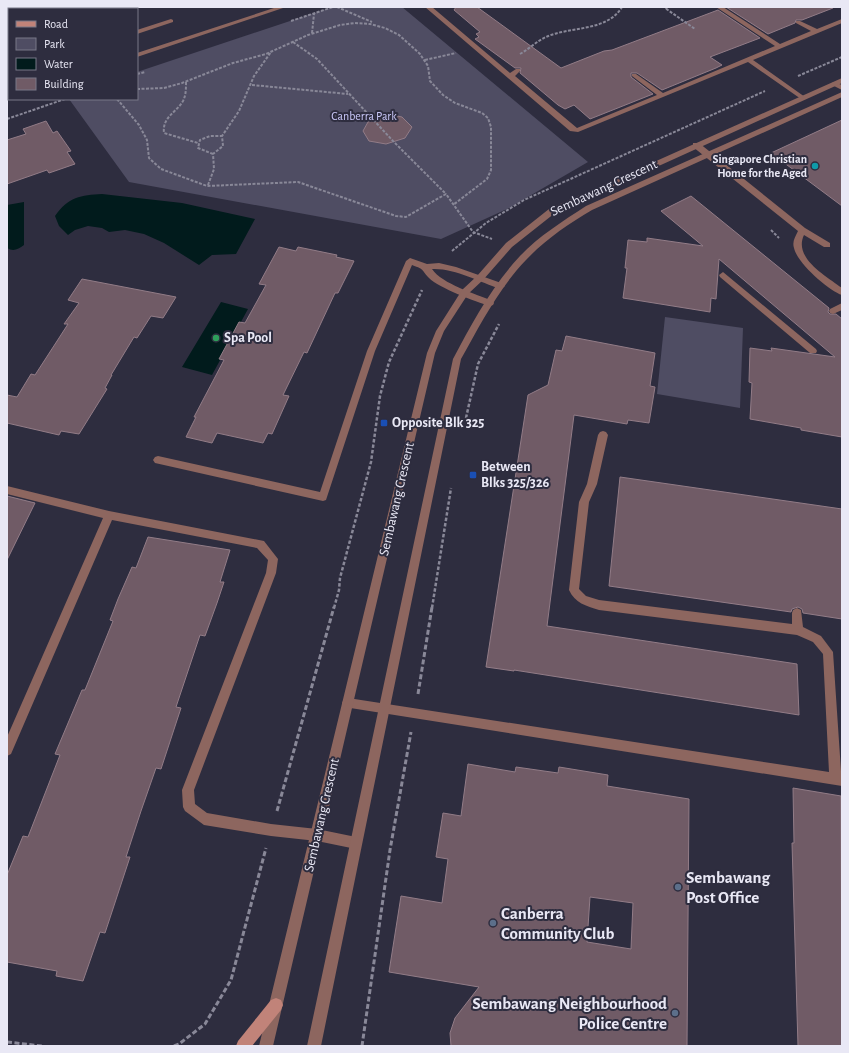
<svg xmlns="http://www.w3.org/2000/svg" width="849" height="1053" viewBox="0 0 849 1053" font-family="'Alegreya Sans',sans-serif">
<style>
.green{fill:#4f4d63}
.water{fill:#011b1c}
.building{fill:#705b66;stroke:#927c87;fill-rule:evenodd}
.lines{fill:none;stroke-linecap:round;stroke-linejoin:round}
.path-far2{stroke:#898898;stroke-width:2;stroke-dasharray:3 1.5;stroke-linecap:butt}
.path-far1{stroke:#898898;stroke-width:2.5;stroke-dasharray:3.5 2;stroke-linecap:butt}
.path{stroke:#898898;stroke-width:3;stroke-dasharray:5 2.5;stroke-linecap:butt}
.lane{fill:#8d665f;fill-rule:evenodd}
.street{fill:#8d665f;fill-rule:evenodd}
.secondary{fill:#c18379;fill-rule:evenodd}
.culture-dot{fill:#0f9aa8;stroke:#2e2d3f;stroke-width:1.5}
.leisure-dot{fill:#2e9e5b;stroke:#2e2d3f;stroke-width:1.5}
.transit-dot{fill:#1a4fb4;stroke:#2e2d3f;stroke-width:1.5}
.service-dot{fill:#5c6f8a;stroke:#2e2d3f;stroke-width:1.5}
.labels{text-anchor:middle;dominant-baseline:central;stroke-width:4;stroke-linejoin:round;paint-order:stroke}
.far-park-label{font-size:12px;fill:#cbc9fa;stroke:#2e2d3f}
.far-poi-label{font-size:12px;font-weight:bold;fill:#e9e8f5;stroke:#2e2d3f;text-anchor:end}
.street-label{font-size:14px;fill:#e9e8f5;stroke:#2e2d3f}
.poi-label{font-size:14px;font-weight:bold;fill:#e9e8f5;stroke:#2e2d3f;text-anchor:start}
.near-poi-label{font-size:17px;font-weight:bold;fill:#e9e8f5;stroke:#2e2d3f;text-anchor:start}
</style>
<rect width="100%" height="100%" fill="#2e2d3f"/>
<path class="green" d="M332,7h70l186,155 -81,47 -66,30 -312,-57 -60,-83h68v-27z
M665,317l78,11 -3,80 -83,-14z"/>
<path class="water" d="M102,194l80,9 73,16 -19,35 -24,1 -13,10 -35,-22 -20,-9 -19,-4 -16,2 -7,-4 -14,-2 -13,4 -7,5 -9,-9 -4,-10c13,-19 26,-21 47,-22z
M24,202v43c-6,4 -10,7 -17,3v-43z
M221,302l27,7 -36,66 -30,-8z"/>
<path class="building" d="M456,7h21l84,61 43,-17 8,-1 106,-40 42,28 -50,19 12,8 -6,3 -54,22 -25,-17h-6v4l22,17 -63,25 -16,-14 -9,4 -7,-4 -38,-32 1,-5h-6l-40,-29 4,-2 -3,-3 4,-2 -26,-22z
M726,7h107v1l-31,12h-6l-1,3 -27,11z
M387,114l15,3 10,10 -7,11 -19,6 -17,-3 -6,-10 5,-9z
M842,120v86l-71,-53z
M46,121l7,12 4,-2 14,20 -4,1 8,12 -26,9 -2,-3 -40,14v-44l19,-6 -3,-5z
M691,196l138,112 -1,4 2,2h6l6,5v118l-41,-7v-2l-51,-9 2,-36 -3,-1 1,-34 22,3 -1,-3 64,9 -116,-98 -3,40 -5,-1 -1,14 -87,-14 4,-30h-2l3,-28 19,2v-4l56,8 -42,-35z
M279,247l17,4 2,-4 39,8 -1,2 18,4 -16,32h-3l-28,60 -3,-1 -21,43 6,1 -17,38 -4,-1 -5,10 -46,-10 -5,10 -26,-6 10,-20h-2l30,-57 -5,-1 20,-37 6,1 21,-38 -7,-1z
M82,279l94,18 -13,21 -12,-2 -14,22 -3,-1 -23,38h1l-7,13 2,1 -28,45 -18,-3 -2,4 -52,-12v-28l10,2 14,-23 4,1 24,-37 9,-14h-4l15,-21 -11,-3z
M566,336l89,17 -5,33 5,1 -6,36 -21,-3 -1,4 -53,-9 -27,211 250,38 2,51 -285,-45v1l-28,-4 42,-272 20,-10 8,-35 6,1z
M620,477l222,32v110l-39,-6 -1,-4 -4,-2 -6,2 -1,3 -182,-26z
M7,496l28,7 -28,57z
M148,537l82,13 -10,32h4l-7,21 -12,33 -5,-1 -24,72 5,1 -20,61 -5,-1 -15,43 -15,46h4l-25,76 -5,-1 -17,49 -27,-5 1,-5 -50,-9v-87l16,-39 5,1 32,-82 -5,-1 27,-64h3l28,-69 -3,-1 8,-21 14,-32 4,1z
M468,764l47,8 1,-5 42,6 1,-6 49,8 -1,11 82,13 -2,247h-236l-1,-13 5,-15 24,-31 -90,-15 12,-76 41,7 6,-44 -12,-2 7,-44 18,3zM590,897l43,6 -2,46 -44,-7z
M793,788l48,8 1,250h-44l-6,-203h2z"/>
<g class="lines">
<path class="path-far2" d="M337,7l35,15
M668,7l-3,1 30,21
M291,21l42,-14
M312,33l2,-19
M293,42l24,17 76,82 53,53
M520,54c9,-5 17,-13 26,-17 24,-11 61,-5 76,-30
M425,60l31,-7
M137,74l8,-2
M798,76l44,-19
M186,82c0,7 0,13 -3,19 -7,12 -21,16 -19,32l34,10
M252,85l96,9
M137,89l27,-1 18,-5 51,-20 33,-9 42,-19 32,-10 15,-2 15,1 15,4 14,7 21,19 8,12 2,15 13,14 12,8 27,10 6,5 3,9v43l-4,9 -34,26
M117,99l22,26 8,15 2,18 12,11 46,17 91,-4 98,34 10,1 40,-23 27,38 19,7
M7,119l58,-20
M213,154l-15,-6 2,-8 10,-4h12
M208,185l6,-16 -1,-15 10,-8 -1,-10 17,-25 15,-35 17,-24
M771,230l8,8
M452,251l34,-28 38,-23 241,-109"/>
<path class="path-far1" d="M466,418l12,-54 21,-40
M334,608l5,-18 1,-12 31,-116 9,-66 9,-34 33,-72
M432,608l19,-120"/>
<path class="path" d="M418,694l14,-87
M277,811l57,-204
M7,1042l35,4
M174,1046l5,-2 26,-20 26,-44 35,-132
M362,1046l28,-196 21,-118"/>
<path class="lane" d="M425,7h7l78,66 6,-4h4v2l-5,5 62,52 80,-33 -25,-19v-2h4l27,19 112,-47 -59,-39h7l57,37 31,-13 -15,-8v-2h4l17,8 25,-10v4l-89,37 52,37v2h-4l-53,-37 -170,70 -8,-1z
M171,19l2,1v2l-36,12v-4z
M7,70h2v5h-2z
M834,82l8,3v5l-10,-5v-2z
M7,85h2v7h-2z
M693,143h6l106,85 25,15v4h-6l-20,-12c-11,23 22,41 38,53v7c-13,-4 -45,-32 -48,-47 -2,-6 1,-11 4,-17l-105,-84z
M410,258l17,6 12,-1 17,4 48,17 1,2 -4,3c-22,-7 -46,-21 -69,-20 10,15 44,25 61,32l1,2 -1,2 -3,1c-14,-4 -51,-18 -61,-28 -8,-8 -3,-8 -17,-13l-37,86 -49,149 -3,1 -168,-38 -2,-3 2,-3 3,-1 162,36 47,-141 39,-90z
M723,272l93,77 1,2 -1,2h-6l-90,-76 -1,-2z
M842,303v7l-9,4 -3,-1 -1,-2 1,-2z
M603,431l3,1 2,3 -11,49 -8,18 -10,87 7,7 13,4 193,24v-11l1,-3 4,-2 4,2 2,17 18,9 12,16 9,134 -498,-79 -2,-4 2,-4 4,-1 481,74 -6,-118 -10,-12 -16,-7 -198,-25c-13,-4 -24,-7 -30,-20l10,-88 8,-18 11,-49 2,-3z
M7,486l102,25 155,30 14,18 -2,14 -82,217 1,14 12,9 64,11 46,5 39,8 4,2 2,4 -2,4 -4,2 -39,-8 -46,-5 -67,-11 -19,-14 -2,-4 -1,-17 84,-217 2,-13 -11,-12 -145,-28 -101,234 -4,2v-19l96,-219 -96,-24z"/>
<path class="street" d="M277,7h9l-149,50v-4z
M842,78v5l-287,130 -43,34 -29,33 -15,14 -24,37 -9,22 -162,693h-14l168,-693 9,-22 26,-41 15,-14 29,-33 43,-34z
M842,92v5l-250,113c-24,14 -47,30 -66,50 -27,28 -46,65 -65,99l-140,687h-14l146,-687c19,-36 39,-73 67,-103 19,-20 43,-35 66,-50z
M7,95h2v4h1l-3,1z"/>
<path class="secondary" d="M276,998l5,2 2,5 -2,5 -29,36h-16l2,-5 33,-41z"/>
</g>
<circle class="culture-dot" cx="815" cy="166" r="4"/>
<circle class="leisure-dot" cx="216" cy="338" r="4"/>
<g class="transit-dot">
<rect x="380" y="419" width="8" height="8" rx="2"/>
<rect x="469" y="471" width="8" height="8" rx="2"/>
</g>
<g class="service-dot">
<circle cx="678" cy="887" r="4"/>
<circle cx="493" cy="923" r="4"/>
<circle cx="675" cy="1013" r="4"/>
</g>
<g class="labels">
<g class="far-park-label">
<text x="364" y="116">Canberra Park</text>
</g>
<g class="far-poi-label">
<text x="807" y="159">Singapore Christian<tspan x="807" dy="14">Home for the Aged</tspan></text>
</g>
<g class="street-label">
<text transform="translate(604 188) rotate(-25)">Sembawang Crescent</text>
<text transform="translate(397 499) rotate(-77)">Sembawang Crescent</text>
<text transform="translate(322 815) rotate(-77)">Sembawang Crescent</text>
</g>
<g class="poi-label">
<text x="224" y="338">Spa Pool</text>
<text x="392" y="423">Opposite Blk 325</text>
<text x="481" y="467">Between<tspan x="481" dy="16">Blks 325/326</tspan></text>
</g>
<g class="near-poi-label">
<text x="686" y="877">Sembawang<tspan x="686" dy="20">Post Office</tspan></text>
<text x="501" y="913">Canberra<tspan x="501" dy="20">Community Club</tspan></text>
<text x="667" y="1003" text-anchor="end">Sembawang Neighbourhood<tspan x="667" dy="20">Police Centre</tspan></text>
</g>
</g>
<rect width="849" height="1053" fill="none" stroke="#e9e8f5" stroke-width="16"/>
<rect x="8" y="8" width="130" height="92" fill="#2e2d3f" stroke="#797888"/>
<rect x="16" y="21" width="20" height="6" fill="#c18379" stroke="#797888"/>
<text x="44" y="28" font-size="12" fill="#e9e8f5">Road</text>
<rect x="16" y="38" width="20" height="12" fill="#4f4d63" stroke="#797888"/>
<text x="44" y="48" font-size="12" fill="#e9e8f5">Park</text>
<rect x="16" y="58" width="20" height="12" fill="#011b1c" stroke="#797888"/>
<text x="44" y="68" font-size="12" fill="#e9e8f5">Water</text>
<rect x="16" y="78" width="20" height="12" fill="#705b66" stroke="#797888"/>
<text x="44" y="88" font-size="12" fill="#e9e8f5">Building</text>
</svg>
